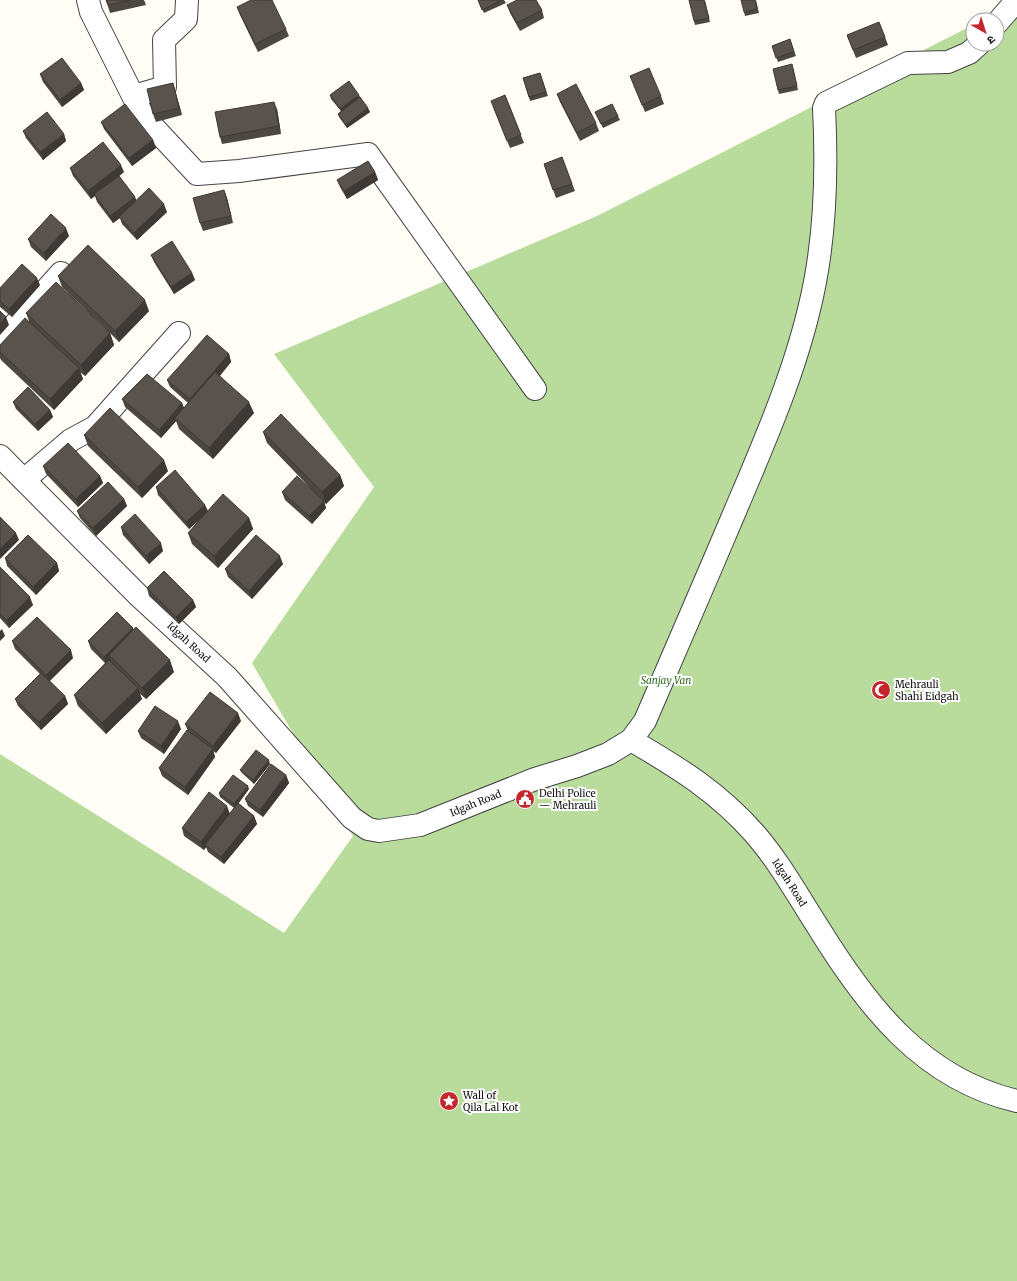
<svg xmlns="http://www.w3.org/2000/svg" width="1017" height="1281" viewBox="0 0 1017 1281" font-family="Merriweather,'Noto Sans Devanagari',serif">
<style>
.forest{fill:#b9dc9c}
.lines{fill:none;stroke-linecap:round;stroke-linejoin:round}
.minor-casing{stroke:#444;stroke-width:24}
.minor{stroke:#fff;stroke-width:22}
.wall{fill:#4d4742}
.shaded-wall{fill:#3f3936}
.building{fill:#5a524d;stroke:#3f3936}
.labels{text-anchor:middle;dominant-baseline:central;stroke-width:4;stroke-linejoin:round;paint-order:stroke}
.street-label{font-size:10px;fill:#111;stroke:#fff}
.park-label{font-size:10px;font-style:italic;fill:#2f6b1f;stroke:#fff}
.poi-label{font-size:10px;fill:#111;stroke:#fff;text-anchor:start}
</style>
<rect width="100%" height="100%" fill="#fffdf5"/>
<path class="forest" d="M1017,2v1279h-1017v-527l284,179 69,-97 -101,-173 122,-176 -100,-133 323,-138 376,-191v19h24v-24h-15z"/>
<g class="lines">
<g class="minor-casing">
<g id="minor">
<path d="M88,0l3,12 52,104 54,58 42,-3 129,-17 167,235"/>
<path d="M997,23l20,-23"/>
<path d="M137,95l28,-8 -1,-47 22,-21 1,-19"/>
<path d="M0,341l61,-68"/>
<path id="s1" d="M0,456l140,141 87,80 125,141 16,11 11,2 41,-6 115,-46 42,-13 31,-12 23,-14 14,-19c30,-70 61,-141 91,-212 31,-73 64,-148 79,-227 11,-58 12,-116 9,-174l2,-5 82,-40 40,-1 21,-9 10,-9"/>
<path d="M24,480l47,-40 24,-13 84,-94"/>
<path id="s2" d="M631,740c48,28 87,52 124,94 25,29 43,62 63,93 48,78 104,152 199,174"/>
</g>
</g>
<use href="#minor" class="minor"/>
</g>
<path class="wall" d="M106,0h38l2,5 -36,8z
M478,0h26l2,3 -22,10z
M705,0l5,22 -15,3 -1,-4z
M756,0l3,13 -14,3 -1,-4z
M507,5l35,5 2,8 -24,13 -10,-18z
M237,7l49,22 3,7 -31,16 -18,-37z
M847,35l38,2 3,8 -32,13z
M790,39l6,17 -18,6 -6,-16z
M793,68l5,22 -19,4 -1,-4z
M540,73l8,23 -18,5 -7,-23z
M40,74l41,9 3,7 -22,17 -19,-25z
M630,76l31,20 3,8 -19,8z
M173,83l2,7 7,25 -26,7 -3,-8z
M557,94l39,29 3,8 -19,10 -20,-39z
M330,95l30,2 10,15 -23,16 -8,-11 -1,-3 3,-3 -10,-12z
M505,95l19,48 -14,5 -16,-39z
M277,109l4,25 -59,10 -2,-7z
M595,112l23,4 2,4 -17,8z
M101,122l52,18 3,8 -24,18 -28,-37z
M23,131l41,3 2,7 -23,19 -17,-22z
M562,157l13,34 -19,7 -12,-34z
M70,168l54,4 -5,4 16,21 1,4 31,11 -30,28 -15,-16 -2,-6 -7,5 -16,-21 -2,-6 -4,3 -18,-23z
M375,172l3,8 -31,19 -7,-12 -3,-7z
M224,190l3,8 6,25 -30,8 -3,-8z
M69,236l-23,25 -15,-14 -3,-8z
M151,255l41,18 3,7 -21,14 -20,-32z
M58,276l91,35 -30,31 -9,-9 4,12 -29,31 -5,-4 3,7 -29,31 -53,-50 -1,-2v-13l29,-24 -3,-8 82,18 -46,-44z
M40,285l-28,32 -12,-10v-19z
M229,354l2,8 -11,14 34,37 -41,46 -34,-30 -3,-8 -15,17 -36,-31 -3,-8 60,4 2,5 4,-5 -18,-16 -3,-7z
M13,402l37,8 3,7 -15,14 -22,-22z
M263,432l77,43 4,11 -18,18 -2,-2 2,6 -14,16 -27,-24 -3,-8 34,2 -49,-51z
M84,435l84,36 -26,27 -54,-52z
M43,466l57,10 3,7 -25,24 -32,-33z
M156,487l49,18 3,6 41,7 4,11 -35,39 -26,-24 -4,-11 14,-15 -13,11 -31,-34z
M124,499l3,7 -31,30 -16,-18 -3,-7z
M121,527l42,24 -14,13 -26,-29z
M5,558l52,5 2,8 -23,24 -29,-29z
M283,564l-31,35 -24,-22 -3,-8z
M0,567l33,38 -24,23 -9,-10z
M147,588l46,12 3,7 -17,17 -30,-28z
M134,630l40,42 -28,27 -7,-6 3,6 -36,35 -28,-28 -4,-11 31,-32 -14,-14 -3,-8z
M12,641l61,17 -23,23 15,15 3,8 -27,26 -23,-24 -3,-7 25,-25 -25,-25z
M241,721l-25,32 -3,-2 2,6 -27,38 -26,-19 -3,-8 29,-37 -3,-7z
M181,729l-17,25 -23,-16 -3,-7z
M270,764l-16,20 -12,-11 -2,-3z
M286,775l3,8 -26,34 -15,-11 -3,-7z
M249,789l-11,15 16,12 3,8 -33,40 -16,-12 -2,-5 -2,3 -20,-14 -2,-8 48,-15 4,-5 -14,-11 -1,-4z"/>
<path class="shaded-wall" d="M81,83l3,7 -22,17 -2,-7z
M173,83l2,7 7,25 -3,-7z
M359,95l2,4 -19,14 -2,-4z
M274,102l3,7 4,25 -2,-8z
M368,108l2,4 -23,16 -1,-3z
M64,134l2,7 -23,19 -3,-8z
M153,140l3,8 -24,18 -3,-8z
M121,165l3,7 -33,27 -3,-8z
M375,172l3,8 -31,19 -3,-8z
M224,190l3,8 6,25 -2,-7z
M135,197l3,8 -25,18 -3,-7z
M164,204l3,8 -30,28 -3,-7z
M66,228l3,8 -23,25 -2,-8z
M192,273l3,7 -21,14 -3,-7z
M37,278l3,7 -28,32 -3,-8z
M145,300l4,11 -30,31 -4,-11z
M6,317l3,8 -9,10v-11z
M110,333l4,12 -29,31 -4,-11z
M229,354l2,8 -39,45 -2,-8z
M79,368l4,11 -29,31 -4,-11z
M249,402l5,11 -41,46 -4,-11z
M182,403l3,8 -10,7 1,3 -15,17 -2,-8z
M50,410l3,7 -15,14 -3,-7z
M164,460l4,11 -26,27 -4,-11z
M340,475l4,11 -18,18 -4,-12z
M100,476l3,7 -25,24 -2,-8z
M124,499l3,7 -31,30 -3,-8z
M324,501l2,7 -14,16 -3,-8z
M205,505l3,7 -19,17 -3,-7z
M249,518l4,11 -35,39 -4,-12z
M16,533l3,7 -19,19v-10z
M161,543l2,8 -14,13 -3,-8z
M280,556l3,8 -31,35 -3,-8z
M57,563l2,8 -23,24 -3,-8z
M30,597l3,8 -24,23 -2,-8z
M193,600l3,7 -17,17 -3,-7z
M133,628l3,8 -27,19 2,5 -5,5 -2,-8z
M2,629l3,7 -5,5v-10z
M71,650l2,8 -25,24 -2,-7z
M170,660l4,12 -28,27 -4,-11z
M138,688l4,11 -36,35 -4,-11z
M65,696l3,8 -27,26 -2,-8z
M238,713l3,8 -25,32 -3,-7z
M178,721l3,8 -17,25 -3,-8z
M213,749l2,8 -27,38 -3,-8z
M269,760l1,4 -16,20 -1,-4z
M286,775l3,8 -26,34 -3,-7z
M248,786l1,3 -14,19 -1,-4z
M227,806l3,8 -25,31 1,2 -2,3 -3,-8z
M254,816l3,8 -33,40 -3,-7z"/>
<path class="building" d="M106,0h25l-23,5z
M251,0h21l14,29 -31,15 -18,-37z
M478,0h24l-20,10z
M517,0h19l6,10 -25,13 -10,-18z
M689,0h15l5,18 -15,3z
M741,0h14l2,9 -13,3z
M879,22l6,15 -32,13 -6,-15z
M790,39l4,13 -18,6 -4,-12z
M62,58l19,25 -21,17 -20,-26z
M792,64l5,22 -19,4 -5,-21z
M649,68l12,28 -19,9 -12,-29z
M540,73l6,19 -17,5 -6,-19z
M349,81l10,14 -19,14 -10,-14z
M173,83l6,25 -26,6 -6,-25z
M576,84l20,39 -19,10 -20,-39z
M505,95l16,40 -14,6 -16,-40z
M360,97l8,11 -22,17 -8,-11z
M274,102l5,24 -59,11 -5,-25z
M125,104l28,36 -24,18 -28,-36z
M612,104l6,12 -17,8 -6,-12z
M47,112l17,22 -24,18 -17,-21z
M103,142l18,23 -33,26 -18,-23z
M562,157l10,27 -19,6 -9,-26z
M368,161l7,11 -31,19 -7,-11z
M119,176l16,21 -25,19 -16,-22z
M149,188l15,16 -30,29 -15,-16z
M224,190l7,26 -31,7 -7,-25z
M51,214l15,14 -22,25 -16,-14z
M172,241l20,32 -21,14 -20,-32z
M88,245l57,55 -30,31 -57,-55z
M22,264l15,14 -28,31 -9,-8v-13z
M56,282l54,51 -29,32 -55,-52z
M0,311l6,6 -6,7z
M25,318l54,50 -29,31 -50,-47v-7z
M207,335l22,19 -39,45 -23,-19z
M215,372l34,30 -40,46 -34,-30z
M147,374l35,29 -23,27 -37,-31z
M28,387l22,23 -15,14 -22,-22z
M110,408l54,52 -26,27 -54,-52z
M281,414l59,61 -18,17 -59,-60z
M68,443l32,33 -24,23 -33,-33z
M175,470l30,35 -19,17 -30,-35z
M297,476l27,25 -15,15 -27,-24z
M108,482l16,17 -31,29 -16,-17z
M223,494l26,24 -35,38 -26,-23z
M135,514l26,29 -15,13 -25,-29z
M0,517l16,16 -16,16z
M28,535l29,28 -24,24 -28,-29z
M256,535l24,21 -31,35 -24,-22z
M0,567l30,30 -23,23 -7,-6z
M164,571l29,29 -17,17 -29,-29z
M117,612l16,16 -29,29 -16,-16z
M37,617l34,33 -25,25 -34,-34z
M136,627l34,33 -28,28 -33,-33z
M109,660l29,28 -36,35 -28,-28z
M41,673l24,23 -26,26 -24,-23z
M210,692l28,21 -25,33 -28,-22z
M155,706l23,15 -17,25 -23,-15z
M187,730l26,19 -28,38 -26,-19z
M256,750l13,10 -16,20 -13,-10z
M271,764l15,11 -26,35 -15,-11z
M233,775l15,11 -14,18 -15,-11z
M209,792l18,14 -26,36 -19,-14z
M238,803l16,13 -33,41 -16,-12z"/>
<defs>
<g id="mosque-disc" transform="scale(1)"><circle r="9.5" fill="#c4262e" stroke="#fff"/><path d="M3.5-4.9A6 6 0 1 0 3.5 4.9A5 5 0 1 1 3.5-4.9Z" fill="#fff"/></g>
<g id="civic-disc" transform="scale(1)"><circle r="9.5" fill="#c4262e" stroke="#fff"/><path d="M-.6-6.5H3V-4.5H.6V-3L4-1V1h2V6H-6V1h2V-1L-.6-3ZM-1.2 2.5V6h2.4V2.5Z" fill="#fff"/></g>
<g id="sight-disc" transform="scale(1)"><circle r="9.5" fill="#c4262e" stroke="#fff"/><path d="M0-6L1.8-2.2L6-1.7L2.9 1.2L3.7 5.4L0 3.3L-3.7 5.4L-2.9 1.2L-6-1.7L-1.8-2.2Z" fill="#fff"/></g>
</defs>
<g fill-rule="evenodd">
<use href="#mosque-disc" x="881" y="690"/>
<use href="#civic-disc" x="525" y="799"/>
<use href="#sight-disc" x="449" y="1101"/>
</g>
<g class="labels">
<g class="street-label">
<text stroke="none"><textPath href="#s1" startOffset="265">Idgah Road</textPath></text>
<text stroke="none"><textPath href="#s1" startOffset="637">Idgah Road</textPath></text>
<text stroke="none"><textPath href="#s2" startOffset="216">Idgah Road</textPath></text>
</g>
<g class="park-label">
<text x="666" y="680">Sanjay Van</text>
</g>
<g class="poi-label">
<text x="895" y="684">Mehrauli<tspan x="895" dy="12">Shahi Eidgah</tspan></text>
<text x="539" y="793">Delhi Police<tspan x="539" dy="12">— Mehrauli</tspan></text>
<text x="463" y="1095">Wall of<tspan x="463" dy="12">Qila Lal Kot</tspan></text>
</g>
</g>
<g transform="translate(985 32) rotate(141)"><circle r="19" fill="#ffffff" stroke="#a0a0a0"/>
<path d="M0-3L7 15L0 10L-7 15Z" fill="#c4262e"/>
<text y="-6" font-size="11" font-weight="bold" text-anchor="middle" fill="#111111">उ</text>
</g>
</svg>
